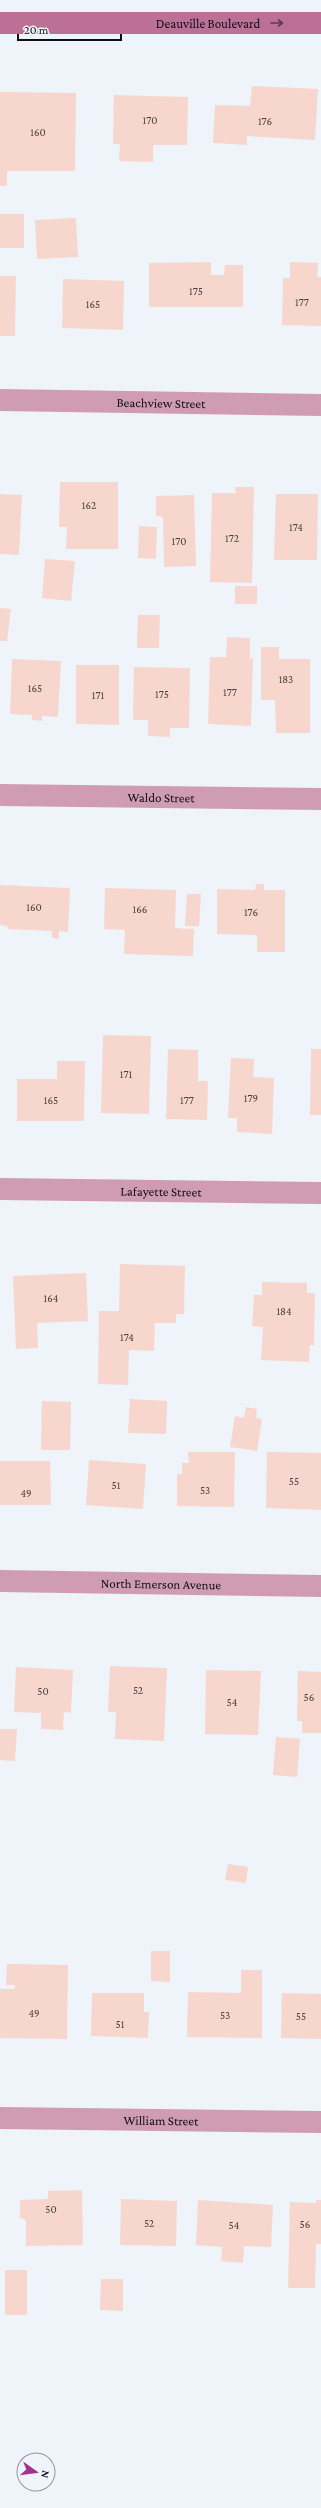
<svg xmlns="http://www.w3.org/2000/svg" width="321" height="2508" viewBox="0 0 321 2508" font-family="'Crimson Pro',serif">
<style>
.building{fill:#f7d7cd}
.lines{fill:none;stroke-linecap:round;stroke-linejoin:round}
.street{stroke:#d09cb4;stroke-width:22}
.secondary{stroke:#bc7096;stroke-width:22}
.oneway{stroke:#5c3b4d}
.labels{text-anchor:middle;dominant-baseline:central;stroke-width:3.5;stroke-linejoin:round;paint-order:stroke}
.number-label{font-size:11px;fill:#484141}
.street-label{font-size:13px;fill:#0e0f12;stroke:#eff3fa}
</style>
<rect width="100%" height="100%" fill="#eff3fa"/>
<path class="building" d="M252,86l66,3 -3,51 -68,-4v9l-34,-2 2,-38 35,1z
M0,92l76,1 -1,78h-68v15h-7z
M114,95l74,2 -1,48h-34v17l-34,-1 1,-17h-7z
M0,214h24v34h-24z
M76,218l2,39 -41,2 -2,-39z
M211,262v13h13l1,-10h18v42h-94v-44z
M290,262l28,1 -1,14h4v49l-39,-1 1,-47h7z
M0,276h16l-1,60h-15z
M63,279l61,2 -1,49 -61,-2z
M60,482h58v67h-52l1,-22h-8z
M235,487h19l-2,96 -42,-1 2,-89h24z
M0,494l22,1 -3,60 -19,-1z
M276,494h42l-1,66h-43z
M194,495l2,71 -32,1 -1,-50 -7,-1v-20z
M139,526l18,1 -1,32 -18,-1z
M45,559l30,2 -4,40 -29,-3z
M235,586h22v18h-22z
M0,608l11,1 -4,32h-7z
M138,615h22l-1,33h-22z
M227,637l23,1v21l3,-2 -2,69 -43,-2 2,-67h16z
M261,647h18v12h31v74h-34l-1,-33h-14z
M12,659l49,2 -3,56 -16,-1v5l-10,-1v-5l-22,-1z
M76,665h43v60l-43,-1z
M134,667l56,1 -1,60h-19v9l-22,-1v-16h-15z
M256,884h8v6h21v62h-28v-17l-40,-1v-45l38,1z
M0,885l70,3 -2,44 -9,-1v9l-7,-3v-6l-44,-2 -1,-3 -7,-1z
M105,888l71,2 -1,38 19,1 -1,27 -69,-2 1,-24 -21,-1z
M187,894h14l-2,32h-14z
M103,1035l48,1 -2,78 -48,-1z
M168,1049l30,1v31h10l-1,39 -41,-1z
M311,1049h10v66h-11z
M231,1058l23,1 -1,18 21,1 -2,56 -35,-2v-14h-9z
M57,1061h28l-1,60h-67v-42h40z
M120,1264l65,2 -1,48h-8v9h-21l-1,28 -25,-1 -1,35 -30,-1 1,-73h20z
M86,1273l2,48 -51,2 1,25 -22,1 -3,-73z
M262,1282l45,1v10h8l-1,52h-4l-1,17 -48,-2 2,-33 -11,-1 2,-31h8z
M130,1399l37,2 -1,33 -38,-1z
M42,1401l29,1 -1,48h-29z
M246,1407l11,2 -1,9 6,1 -5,32 -27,-4 5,-31 9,2z
M188,1452h47l-1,55 -57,-1v-32h5v-11h7z
M267,1452l54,1v57l-55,-2z
M89,1460l57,4 -3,45 -57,-4z
M0,1461h50l1,44h-51z
M110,1666l57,2 -3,73 -49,-2 1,-27h-8z
M16,1667l57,3 -2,43 -7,-1 -1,18 -22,-1v-16l-27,-1z
M206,1670l55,1 -3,64 -53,-1z
M298,1671l23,1v61h-19v-12h-5z
M0,1729h17l-2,32 -15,-1z
M276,1737l24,2 -3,38 -24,-2z
M228,1864l20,3 -2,16 -21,-3z
M151,1951h19v31l-19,-1z
M7,1964l61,1 -1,74 -67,-1v-49h15v-4h-9z
M241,1970h21v68l-75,-1 1,-45 53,1z
M92,1993h52v19h5l-1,26 -57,-2z
M282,1993l39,1v45l-40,-1z
M82,2190l1,55 -57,1v-26l-6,-2v-18l28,-1v-8z
M121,2199l56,2 -1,45 -56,-1z
M198,2200l75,5 -2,42 -27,-1 -1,17 -22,-2 1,-14 -26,-2z
M316,2200h5v44h-5l-1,44h-27l2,-86 26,1z
M5,2270h22v45h-22z
M101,2279h22v32l-23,-1z"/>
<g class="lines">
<g class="street">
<path id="s1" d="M0,400l321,5"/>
<path id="s2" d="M0,795l321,4"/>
<path id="s3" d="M0,1189l321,4"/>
<path id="s4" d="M0,1581l321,5"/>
<path id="s5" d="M0,2118l321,4"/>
</g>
<path class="secondary" id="s6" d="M0,23h321"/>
</g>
<defs><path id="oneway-shaft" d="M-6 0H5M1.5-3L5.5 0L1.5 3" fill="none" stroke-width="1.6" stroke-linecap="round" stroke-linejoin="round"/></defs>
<use class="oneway" href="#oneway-shaft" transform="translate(277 23)"/>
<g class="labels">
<g class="number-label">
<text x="150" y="120">170</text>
<text x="265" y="121">176</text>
<text x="38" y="132">160</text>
<text x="196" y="291">175</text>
<text x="302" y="302">177</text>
<text x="93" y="304">165</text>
<text x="89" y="505">162</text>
<text x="296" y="527">174</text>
<text x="232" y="538">172</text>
<text x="179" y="541">170</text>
<text x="286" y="679">183</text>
<text x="35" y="688">165</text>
<text x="230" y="692">177</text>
<text x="162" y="694">175</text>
<text x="98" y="695">171</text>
<text x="34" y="907">160</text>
<text x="140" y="909">166</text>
<text x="251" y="912">176</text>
<text x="126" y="1074">171</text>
<text x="251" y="1098">179</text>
<text x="51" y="1100">165</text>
<text x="187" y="1100">177</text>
<text x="51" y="1298">164</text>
<text x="284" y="1311">184</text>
<text x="127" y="1337">174</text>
<text x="294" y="1481">55</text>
<text x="116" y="1485">51</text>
<text x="205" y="1490">53</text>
<text x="26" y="1493">49</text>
<text x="138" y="1690">52</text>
<text x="43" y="1691">50</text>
<text x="309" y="1697">56</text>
<text x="232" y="1702">54</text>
<text x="34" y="2013">49</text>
<text x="225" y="2015">53</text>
<text x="301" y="2016">55</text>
<text x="120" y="2024">51</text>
<text x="51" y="2209">50</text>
<text x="149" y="2223">52</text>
<text x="305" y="2224">56</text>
<text x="234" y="2225">54</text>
</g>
<g class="street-label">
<text stroke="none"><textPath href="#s6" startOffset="208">Deauville Boulevard</textPath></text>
<text stroke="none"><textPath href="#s1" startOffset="161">Beachview Street</textPath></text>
<text stroke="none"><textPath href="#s2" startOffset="161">Waldo Street</textPath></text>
<text stroke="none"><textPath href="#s3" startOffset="161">Lafayette Street</textPath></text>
<text stroke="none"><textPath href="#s4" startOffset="161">North Emerson Avenue</textPath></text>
<text stroke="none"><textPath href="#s5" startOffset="161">William Street</textPath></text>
</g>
</g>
<g transform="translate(36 2472) rotate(104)"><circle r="19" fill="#eff3fa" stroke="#95989d"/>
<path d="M0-3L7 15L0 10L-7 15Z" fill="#a4318c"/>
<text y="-6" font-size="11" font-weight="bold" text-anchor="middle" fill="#0e0f12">N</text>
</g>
<path d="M18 34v6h103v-6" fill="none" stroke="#0e0f12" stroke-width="2"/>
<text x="24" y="34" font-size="12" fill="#0e0f12" stroke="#eff3fa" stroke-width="3" paint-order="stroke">20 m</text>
</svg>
